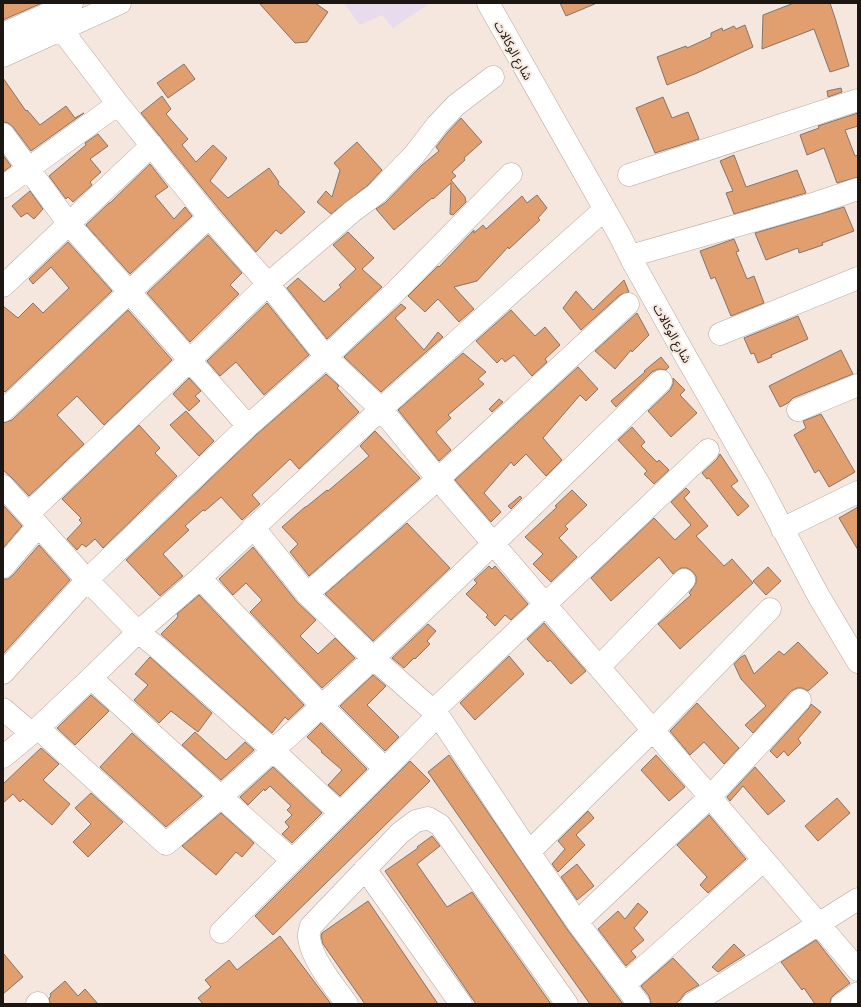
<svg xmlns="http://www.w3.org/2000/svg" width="861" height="1007" viewBox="0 0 861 1007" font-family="'Exo 2','Noto Sans Arabic',sans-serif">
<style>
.education{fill:#e8dbee}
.building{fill:#e19e6e;stroke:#82756d}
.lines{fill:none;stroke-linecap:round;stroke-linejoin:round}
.minor-casing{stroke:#b6a89f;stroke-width:23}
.minor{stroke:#fff;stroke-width:22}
.labels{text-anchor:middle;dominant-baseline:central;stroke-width:4;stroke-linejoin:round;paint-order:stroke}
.street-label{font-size:12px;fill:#1b1612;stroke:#f5e7dd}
</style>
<rect width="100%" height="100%" fill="#f5e7dd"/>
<path class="education" d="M344,3h86l-37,25 -11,-13 -22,10z"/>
<path class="building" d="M3,3h39l-39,17z
M259,3h56l13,9 -21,30 -12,1z
M560,3h37l-31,13z
M794,3h36l6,18 13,45 -19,6 -16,-43 -52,20 1,-34z
M745,25l8,22 -56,26 -30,12 -10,-28 29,-11 1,2 24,-11v-4l11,-5 1,3 11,-5 2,3z
M184,64l11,15 -27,19 -11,-15z
M3,78l23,33 1,-1 13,15 26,-19 9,12 9,-5 -53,38 -18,-24 -5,-4 -5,-1z
M841,88l1,4 -14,5 -1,-6z
M162,96l9,13 -5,5 22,25 -6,6 14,17 17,-17 14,13 -17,23 18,17 41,-30 10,14 -1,2 27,28 -24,22 -5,-4 -20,22 -37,-43 -78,-96z
M663,97l9,21 16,-6 11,27 -44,14 -19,-45z
M858,113v13l-13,4 10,26 3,-1v22l-21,6 -13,-35 -17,7 -7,-20 19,-7 -1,-2z
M461,118l21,24 -18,16 1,2 -13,12 4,4 -5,4 14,17 1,5 -13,13 -3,-1 1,-31 -18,16 -1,-1 -38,32 -18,-21 9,-6 37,-38 17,-14 -3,-4 11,-14z
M98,134l10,12 -18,13 11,13 -11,10 2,3 -19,17 -5,-5 -2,2 -17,-23 37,-31 -1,-2z
M357,142l25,28 -14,15 -37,29 -14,-12 9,-11 6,6 8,-27 -6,-7z
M3,155l8,11 -8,6z
M734,155l12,32 51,-17 9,23 -72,21 -8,-21 7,-2 -13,-30z
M150,164l18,23 -13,9 19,23 11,-12 7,9 -62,58 -44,-49 23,-22h1z
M30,191l13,18 -9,10 -7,-6 -6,4 -9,-11z
M537,195l10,13 -9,10 2,2 -31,29 -1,-2 -31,34 -23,6 20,22 -15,13 -21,-23 -13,13 -17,-16 30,-30 1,1 35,-37v3l9,-8 3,4 36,-33 5,7z
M844,207l10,24 -32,12 1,2 -24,8 -1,-5 -32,12 -11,-27z
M348,232l26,26 -12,11 20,18 -55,52 -40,-51 11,-10 26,24 17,-15 -2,-2 17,-16 -23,-24z
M208,235l34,38 -12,12 9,9 -49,48 -43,-49z
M734,239l5,12 -3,1 11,27 7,-3 10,27 -33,13 -16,-39 -4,2 -11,-28z
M68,242l44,49 -107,101 -2,-2v-84l15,12 15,-15 10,10 26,-25 -18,-21 -18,17 -4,-5z
M624,280l5,12 -9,3 -39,35 -18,-22 13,-17 17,19z
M267,303l42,52 -45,40 -28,-33 -16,14 -13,-15z
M401,304l5,4 -11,10 29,32 14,-18 5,5 -62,55 -37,-35z
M128,310l44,50 -68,65 -27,-29 -20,19 27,29 -55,52 -17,-18 -9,-8v-47l9,-3z
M511,310l24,26 10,-9 15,18 -15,14 2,3 -15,14 -18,-21 -9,7 -3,-4 -5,5 -21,-22z
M637,313l12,22 -17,17 -1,-2 -16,19 -20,-18z
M798,316l10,23 -37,16 1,2 -14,6 -4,-10 -3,1 -7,-16z
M841,350l12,24 -60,24 -5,5 -8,4 -11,-21z
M463,353l23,19 -8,7 6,5 -36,31 3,3 -15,14 15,18 -12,11 -41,-51z
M661,357l8,10 -3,3 -8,-1 -6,3 -36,35 -5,-6 34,-29 -1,-1z
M578,367l20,22 -12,12 -6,-6 -37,43 19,22 -16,16 -20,-22 -12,12 -3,-4 -27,31 17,19 -10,10 -36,-42z
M326,374l13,12 -2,2 22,24 -60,57 -9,-10 -38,36 8,9 -18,16 -21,-23 -16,14 -2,-1 -18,16 4,4 -26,24 20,22 -23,20 -34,-36 130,-125z
M189,378l12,13 -6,5 5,5 -11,10 -16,-17z
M673,378l12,12 -5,5 17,18 -26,24 -23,-26 22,-21 3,-6z
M499,399l4,3 -11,10 -3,-3z
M186,411l28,30 -15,15 -29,-31z
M821,414l34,58 -26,15 -10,-17 -4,3 -21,-38 12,-7 -3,-7z
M139,425l21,23 -5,5 22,23 -74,72 -8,-9 -9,8 -4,-3 -5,6 -10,-11 15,-16 -3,-3 2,-2 -19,-19z
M632,427l13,15 -4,4 16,16 2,-2 10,10 -15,14 -10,-10 3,-3 -29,-31z
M375,431l45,47 -111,98 -19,-24 8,-8 -16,-17 23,-20h1l21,-17 1,1 41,-35 -9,-10z
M720,454l18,27 -7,5 18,20 -11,10 -29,-38 -2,1 -5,-6 15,-14z
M686,488l4,4 -6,6 24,28 -12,10 28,30 8,-7 21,24 -73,66 -22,-25 33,-29 -2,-2 7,-10v-7l-4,-5 -5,-3h-6l-8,6 -14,-17 -48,44 -20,-23 63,-60 21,22 16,-15 -20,-23z
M572,490l15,15 -22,21 3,3 -9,9 18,19 -26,25 -18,-18 10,-10 -18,-17 32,-30 -2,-1z
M520,496l2,2 -11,11 -3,-3z
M3,505l19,21 -19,22z
M858,507v43l-19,-32z
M407,523l43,45 -77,73 -48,-47z
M39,545l31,35 -67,74v-75h5l5,-4z
M253,547l44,55 19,18 -16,16 18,18 17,-16 20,20 -33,30 -72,-76 12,-12 -16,-17 -13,12 -14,-16z
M489,566l3,3 3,-3 33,38 -17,16 -6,-5 -10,11 -9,-9 2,-2 -22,-21 11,-11 -3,-3z
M768,567l13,14 -15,14 -13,-14z
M199,595l105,110 -16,15 -3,-3 -13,16 -111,-99 16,-16 1,-2 -1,-2z
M544,623l42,48 -15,13 -21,-24 -2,2 -21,-23z
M428,624l8,7 -9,10 3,3 -15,15 -1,-1 -10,10 -12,-10z
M798,642l30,31 -20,18 -6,-3h-5l-6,3 -38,42 -8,-8 21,-19 -25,-27 -7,-15 7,-7 4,-2 9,19 25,-23 5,4z
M509,656l15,18 -49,46 -15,-17z
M150,657l62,56 -14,19 -27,-21 -12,12 -25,-23 14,-15 -13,-11z
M373,675l13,11 -19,19 32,32 -14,14 -45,-45z
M91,695l18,16 -34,34 -18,-17z
M697,703l42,45 -15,16 -20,-22 -14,13 -20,-24z
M811,704l10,8 -23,27 3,4 -13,13 -4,-5 -7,7 -7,-7 39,-43z
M321,723l46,46 -27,27 -12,-11 14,-15 -21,-18 1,-1 -15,-14z
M195,732l31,28 19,-18 9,8 -33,30 -39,-35z
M132,733l70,63 -36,31 -66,-60z
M41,748l18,16 -16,16 27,24 -18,21 -29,-26 -3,3 -7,-8 -10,9v-19z
M449,755l118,174 56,75h-33l-39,-55 -123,-177z
M656,755l29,32 -16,14 -28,-31z
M410,761l20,20 -157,154 -18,-19z
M273,767l49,46 -30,30 -10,-9 7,-7 -4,-5 7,-7 -5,-5 4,-4 -21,-20 -5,5 -1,-2 -16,16 -8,-8z
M755,767l30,34 -17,14 -25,-29 -13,15 -3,-4z
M91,793l32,29 -35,35 -15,-15 18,-18 -16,-16z
M837,798l13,15 -32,28 -13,-15z
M588,811l6,7 -18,17 9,10 -27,27 -6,-8 13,-15 -7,-8z
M221,813l33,30 -12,14 -6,-5 -20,23 -34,-29z
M709,815l37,44 -38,34 -8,-8 7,-8 -30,-32z
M432,836l8,10 -23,18 30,43 25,-15 79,112h-75l-91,-133 33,-23 -1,-1z
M577,864l17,22 -17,14 -16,-23z
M368,901l70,103h-73l-42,-60 -2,-8 1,-3z
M638,903l10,9 -14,16 10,12 -13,11 5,6 -10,9 -28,-37 20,-18 7,8z
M280,936l51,68h-128l-5,-6 13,-11 -6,-7 24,-20 8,10z
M816,940l34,43 -15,11 -4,4 -1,6h-15l-11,-16 -2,2 -21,-28z
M734,944l11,11 -27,17 -6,-5z
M3,953l20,24 -20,17z
M673,958l26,27 -14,8 -5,7 -5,4h-24l-2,-8 -8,-10z
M65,981l13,15 7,-7 13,15h-48l-1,-6 2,-2 -1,-2z"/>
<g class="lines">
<g class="minor-casing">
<path id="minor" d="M488,3l132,233 14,28 52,93 73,127 59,111 40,67
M61,29l57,75 91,113 59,67 58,73 55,52 57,70 420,491
M3,34l69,-31
M3,56l117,-53
M3,134l66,90 179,202
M629,175l229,-75
M3,187l115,-83
M630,256l186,-53 42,-14
M3,286l149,-141
M720,334l138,-56
M798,410l60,-25
M3,411l206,-194
M3,486l84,94 51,52 20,16 116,103 66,62
M28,514l161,-153 79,-77 85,-73 23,-17 38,-39 23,-30 19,-20 37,-28
M253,527l54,67 66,64 65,57 91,137 48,70 62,82
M782,529l76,-37
M3,567l35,-41
M200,578l122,128 63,63
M307,594l131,-115 190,-175
M599,667l85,-87
M3,673l84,-93 161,-154 78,-69 69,-65 116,-118
M91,678l130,119 71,63
M3,709l27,23 8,-4 128,116c172,-146 333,-306 495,-463
M434,710l274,-260
M3,757l35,-29 53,-50 47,-46 62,-54 181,-169 224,-200
M529,852l124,-122 117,-121
M365,869l96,135
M577,922l133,-125 90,-97
M221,932c72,-73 146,-144 217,-217
M625,984l139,-124
M37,1004l1,-1
M347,1004c-13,-18 -35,-44 -38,-66 -1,-4 1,-8 2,-12l89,-93 16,-12 12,-3 12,7 127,179
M692,1004l166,-105
M842,1004l16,-11"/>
</g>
<use href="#minor" class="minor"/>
</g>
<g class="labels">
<g class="street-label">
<text transform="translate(514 50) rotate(61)">شارع الوكالات</text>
<text transform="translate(673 333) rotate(61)">شارع الوكالات</text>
</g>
</g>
<rect width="861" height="1007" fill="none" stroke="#1b1612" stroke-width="8"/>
</svg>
